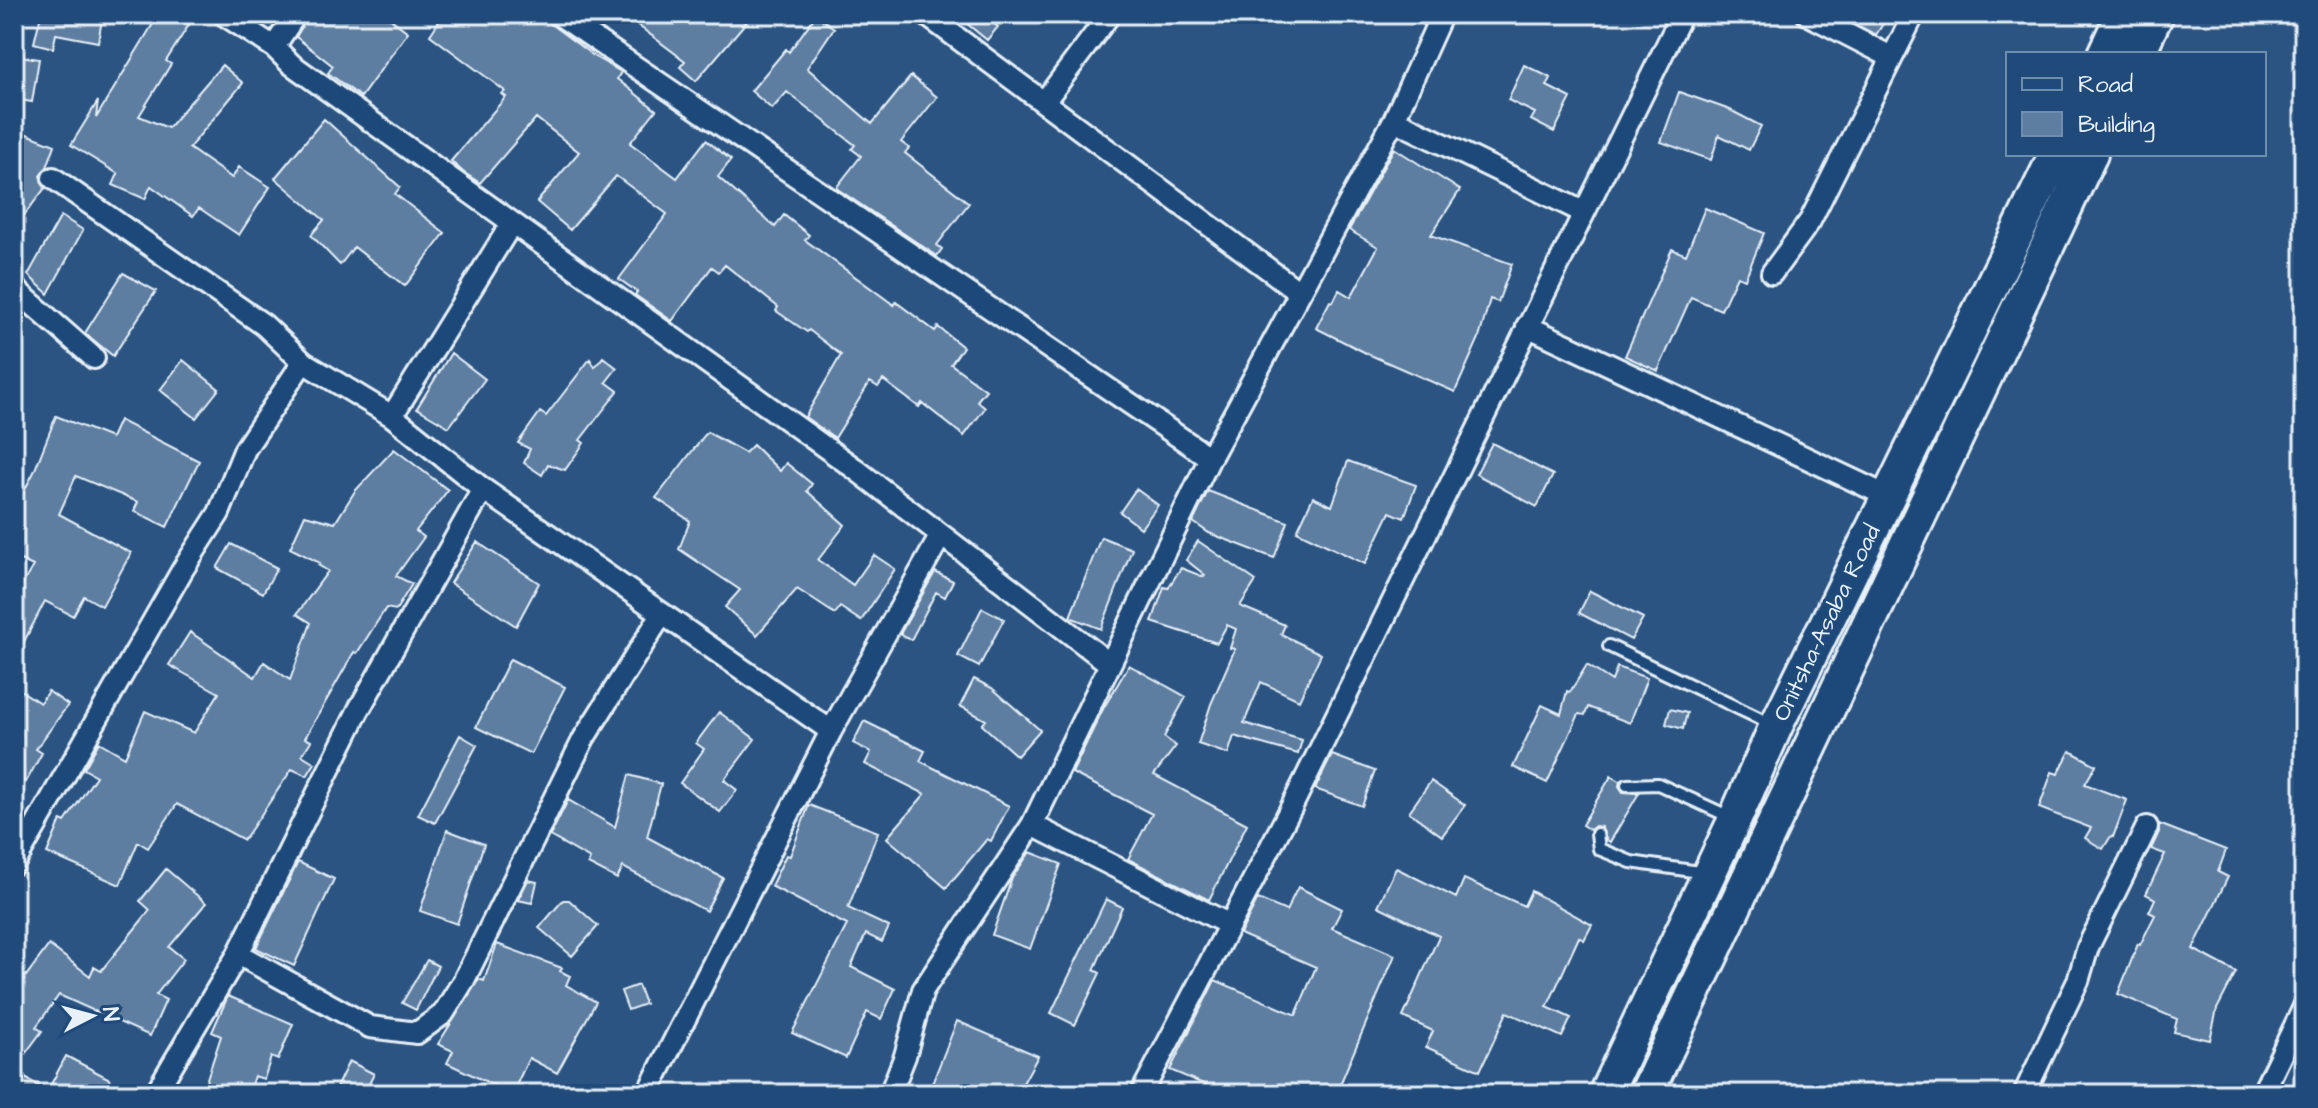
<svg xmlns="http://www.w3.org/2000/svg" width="2318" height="1108" viewBox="0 0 2318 1108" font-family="'Architects Daughter',sans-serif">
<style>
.building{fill:#5d7da1;stroke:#e8f1f8;stroke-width:2}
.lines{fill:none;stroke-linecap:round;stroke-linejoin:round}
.service-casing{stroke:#e8f1f8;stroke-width:16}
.minor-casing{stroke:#e8f1f8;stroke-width:26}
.trunk-casing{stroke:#e8f1f8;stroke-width:38}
.service{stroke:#1f4a7a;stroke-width:10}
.minor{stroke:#1f4a7a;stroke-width:20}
.trunk{stroke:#1f4a7a;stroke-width:32}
.labels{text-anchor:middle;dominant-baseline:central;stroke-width:6;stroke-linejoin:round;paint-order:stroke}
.street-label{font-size:24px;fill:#e8f1f8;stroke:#1f4a7a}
</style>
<rect width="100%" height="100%" fill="#2b5482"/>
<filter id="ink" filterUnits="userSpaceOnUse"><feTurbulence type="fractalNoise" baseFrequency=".0125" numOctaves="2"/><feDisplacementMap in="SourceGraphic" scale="16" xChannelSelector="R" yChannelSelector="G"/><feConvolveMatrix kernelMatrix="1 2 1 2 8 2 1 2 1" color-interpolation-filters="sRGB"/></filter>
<g filter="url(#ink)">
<path class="building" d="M41,14h62l-5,28 -42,-8 -3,14 -19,-5z
M159,14h17l14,9 -24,38 5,3 -32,52 29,12 54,-63 21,18 -54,65 43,30 7,-11 31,20 -31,48 -40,-27 -6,8 -42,-30 -6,13 -32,-14 5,-11 -47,-29 27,-44 -2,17z
M309,14h75l24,18 -47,65 -33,-24 5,-7 -37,-29z
M444,14h59l10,7 6,-7h18l58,43 26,15 -4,7 39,31 -26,33 47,35 29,-38 25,20 -13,17 57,50 9,-12 25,20 -4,5 89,65 2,-3 39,29 3,-4 25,20 -12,17 35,26 -9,11 8,7 -21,28 -42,-33 -3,4 -36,-27 -5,7 -8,-5 -35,56 -30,-21 36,-62 -32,-25 -2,2 -31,-21 2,-4 -53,-42 -6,7 -7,-5 -40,54 -37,-26 2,-3 -18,-13 48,-65 -51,-38 -46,54 -33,-28 42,-50 -43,-34 -56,65 -17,-11 -12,-11 55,-64 -4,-3 3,-3 -75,-56z
M623,14h130l-57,67 -16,-14 5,-6z
M955,14h27l16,13 -11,13z
M1836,14h53l-13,21z
M816,15l18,13 -27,40 65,56 39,-48 26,21 -36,45 8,6 -4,5 64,50 -32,42 5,4 -5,7 -101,-68 25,-32 -9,-7 3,-4 -68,-53 -15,17 -21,-18 35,-42 3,3z
M14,55l25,4 -7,43 -18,-3z
M1524,65l27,13 -4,8 24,12 -17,34 -23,-12 4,-7 -27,-13z
M1679,92l51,18 31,16 -12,24 -30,-15 -8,25 -50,-18z
M324,119l76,68 -5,7 50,39 -40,53 -51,-39 -14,18 -29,-30 13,-15 -49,-42z
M14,129l41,16 -8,22 -7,9 5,12 -31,40z
M1394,148l66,42 -29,45 81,29 -14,38 -8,-3 -11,39 -24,54 -87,-38 -52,-26 14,-27 3,1 6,-12 12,7 27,-50 -29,-17z
M1705,208l59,25 -19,46 -8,-3 -16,34 -30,-13 -33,74 -33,-15 47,-107 14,6z
M61,216l22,14 -35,64 -20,-19z
M123,273l33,18 -43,65 -28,-23z
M451,353l34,26 -36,48 -32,-19z
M603,357l14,11 -11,14 12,9 -38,49 4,3 -19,27 -17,-6 -6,11 -18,-12 6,-14 -12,-6 22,-31 6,4 44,-57 5,8z
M183,360l36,29 -23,29 -36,-28z
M56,416l55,22 8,-18 80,41 -32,66 -33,-16 4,-9 -62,-26 -17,38 72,39 -29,53 -18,-10 -11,20 -28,-15 -31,60v-62l19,-33 -19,-9v-47l20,-38z
M707,432l38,21 8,-8 27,26 6,-8 26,21 -5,7 38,34 -27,35 35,25 21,-30 21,14 -34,52 -21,-14 -5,7 -38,-25 -40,46 -32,-28 15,-17 -61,-41 11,-28 -34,-23z
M1492,443l61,32 -16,32 -61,-33z
M394,449l54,41 -32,41 8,6 -28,39 16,8 -16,26 -10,-2 -29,45 -3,-1 -49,86 6,3 -9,14 13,8 -8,13 -15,-7 -48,71 -67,-36 -29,44 -10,-6 -18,43 -73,-32 14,-33 4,2 31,-46 -12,-7 15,-27 26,15 20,-46 49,22 25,-40 -50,-28 21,-33 65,45 9,-15 26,18 21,-57 -14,-9 31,-43 -10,-6 2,-2 -30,-15 15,-33 30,8 20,-32z
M1348,461l68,24 -12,33 -14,-6 -25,52 -68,-33 16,-34 19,9z
M1136,489l22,16 -17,23 -21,-16z
M1208,491l80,31 -14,36 -65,-25 -16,-11z
M1101,537l31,12 -31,80 -31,-12z
M1198,541l58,40 -16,25 45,19 -4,9 40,20 -22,46 -38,-18 -17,41 58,17 -4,14 -64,-18 -6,18 -30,-10 13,-40 24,-55 -5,-1 6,-19 -9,-4 -10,18 -65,-21 12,-35 4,1 13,-20 23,9 1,-2 -19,-15z
M477,542l62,41 -23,43 -66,-43z
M231,544l46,24 -14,25 -46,-25z
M935,572l18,9 -8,16 -9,-5 -25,48 -11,-6z
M1590,591l53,27 -12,22 -52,-27z
M982,608l22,11 -25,48 -21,-11z
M510,659l55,28 -34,67 -55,-27z
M1129,665l57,32 -22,40 12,9 -22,29 93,49 -38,76 -81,-41 24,-45 -80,-41 31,-64z
M1587,665l25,16 5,-14 30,11 -17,45 -42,-16 -3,8 -6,-1 -32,69 -34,-16 29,-62 19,9 6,-23 3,1z
M974,679l18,9 48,42 -23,26 -35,-31 4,-5 -26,-14z
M14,686l26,17 8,-12 20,14 -32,44 6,4 -16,29 -12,-6v-29l7,-12 -7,-5z
M1670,709l17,4 -4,16 -17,-5z
M719,712l36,27 -31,41 13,10 -17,22 -40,-29 24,-34 -8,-6z
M864,721l61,30 -5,10 89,45 -18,35 -4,-2 -41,49 -59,-50 38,-44 -60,-30 6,-12 -18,-9z
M460,735l17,10 -42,78 -17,-8z
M2070,751l26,14 -11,19 42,16 -14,37 -2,-1 -8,13 -18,-11 6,-10 -52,-20 13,-36 6,2z
M1332,755l43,16 -13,35 -47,-17z
M629,775l32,9 -14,53 76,41 -17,33 -83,-44 -6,12 -29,-15 2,-5 -40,-23 18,-36 47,27z
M1611,776l9,5 -1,5 4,6 16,1 -29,49 -4,-3 -5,-12 -6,-1 -5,4 -8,-5z
M1431,781l34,24 -23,31 -33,-24z
M809,805l69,27 -30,76 41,19 -7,15 -16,-8 -15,33 44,22 -14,30 -14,-7 -21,46 -54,-25 55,-108 -76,-39 15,-31 4,1z
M2159,824l67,26 -8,22 10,5 -35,72 43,23 -19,37 -7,31 -36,-8 3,-13 -59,-25 20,-50 2,1 15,-30 -6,-3 6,-13 -9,-5 19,-40 -14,-5 8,-17z
M447,830l37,14 -27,80 -37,-13z
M1030,852l31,12 -31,85 -38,-14 20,-57z
M298,862l36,17 -40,87 -38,-18z
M1396,868l60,30 8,-19 60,27 7,-15 61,34 -8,15 -5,-3 -32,70 24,11 -9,19 -55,-25 -27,59 -54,-24 7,-16 -30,-14 36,-81 -61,-30z
M166,869l40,34 -37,44 15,12 -28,36 10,5 -16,36 -91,-41 -23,32 6,4 -28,38v-102l12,9 23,-31 41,31 4,-9 7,4 49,-61 -10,-9z
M528,880l9,2 -5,21 -14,-3z
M1298,887l44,22 -10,19 63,27 -59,139h-109l-57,-24 45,-90 81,35 20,-48 -76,-33 18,-35 28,12z
M1106,899l16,8 -28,63 6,3 -25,52 -24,-12z
M563,900h6l29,26 -26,30 -33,-28z
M497,944l65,24 -2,3 10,5 -4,9 30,17 -39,71 -28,-15 -17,36 -65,-31 6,-12 -15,-7 41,-65 5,2z
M427,960l11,6 -22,44 -14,-7z
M638,985l7,19 -17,6 -7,-19z
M228,996l65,28 -15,36 -7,-3 -7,22 -10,-3 -6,18h-46l19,-58 -9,-4z
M957,1021l81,35 -21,38h-89z
M66,1056l42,22 12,16h-59l-12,-6z
M349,1061l25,13 -10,20h-31z
M14,1072l40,22h-33l-7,-4z"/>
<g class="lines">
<g class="service-casing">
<path id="service" d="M1609,646l162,78
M1627,785l31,-1 72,33
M1597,834l2,15 32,13 75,11"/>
</g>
<g class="minor-casing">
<path id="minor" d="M223,14l51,33 17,17 563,404 256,196
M558,14l652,444
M925,14l374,278
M1807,14l84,43
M274,47l22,-33
M1044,102l66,-88
M1394,120l189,92
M53,178l211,147 39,37 89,54 91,73 348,242
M1772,273l38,-52 104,-207
M14,288l80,70
M1527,326l362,171
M392,416l120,-193
M1032,825l196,99
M14,864l169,-295 36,-56 26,-64 58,-87
M238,954l132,73 47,6 26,-19 21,-34 120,-242 78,-124
M155,1094l83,-140 120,-243 125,-222
M647,1094l184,-363 110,-196
M890,1094l15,-38 18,-66 109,-165 178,-367 184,-338 48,-106
M1141,1094l150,-286 391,-794
M2024,1094l54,-113 10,-34 59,-120
M2262,1094l42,-87"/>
</g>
<g class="trunk-casing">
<path id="trunk" d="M2104,54l19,-40
M2138,54l19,-40
M1605,1094l130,-275 41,-93 280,-572
M1646,1094l445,-940"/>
</g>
<use href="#service" class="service"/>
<use href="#minor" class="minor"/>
<use href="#trunk" class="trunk"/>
</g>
</g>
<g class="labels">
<g class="street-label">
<text transform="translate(1827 623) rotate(-64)">Onitsha-Asaba Road</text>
</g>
</g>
<rect width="2318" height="1108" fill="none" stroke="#1f4a7a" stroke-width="48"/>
<rect x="24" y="24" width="2270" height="1060" fill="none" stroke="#e8f1f8" stroke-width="3" filter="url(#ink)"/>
<rect x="2006" y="52" width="260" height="104" fill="#1f4a7a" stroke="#6f8dac" stroke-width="2"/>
<rect x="2022" y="78" width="40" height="12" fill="#1f4a7a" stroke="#6f8dac" stroke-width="2"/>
<text x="2078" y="92" font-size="24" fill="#e8f1f8">Road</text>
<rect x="2022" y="112" width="40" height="24" fill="#5d7da1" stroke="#6f8dac" stroke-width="2"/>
<text x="2078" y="132" font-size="24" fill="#e8f1f8">Building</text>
<g transform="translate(92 1016) rotate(84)" stroke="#1f4a7a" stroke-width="6" paint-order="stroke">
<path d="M0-6L14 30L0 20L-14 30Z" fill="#e8f1f8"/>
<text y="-12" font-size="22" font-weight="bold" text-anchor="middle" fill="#e8f1f8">N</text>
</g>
</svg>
